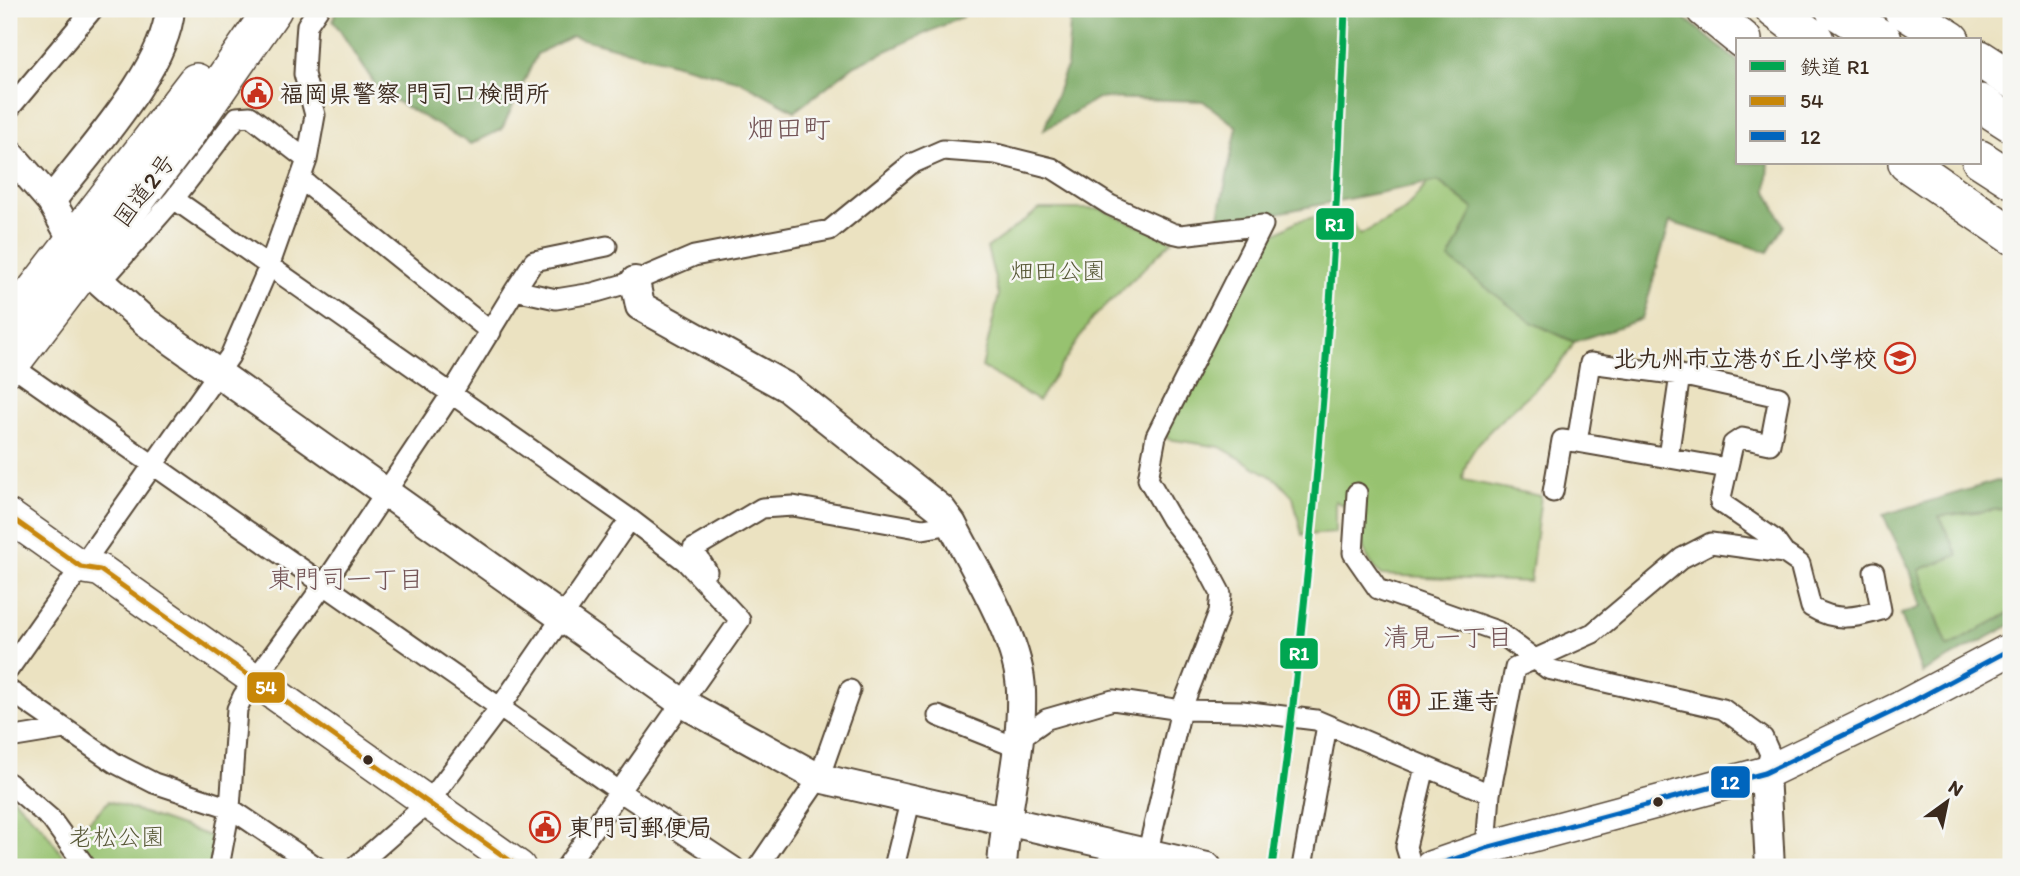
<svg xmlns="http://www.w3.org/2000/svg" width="2020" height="876" viewBox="0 0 2020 876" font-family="Itim,'Klee One',sans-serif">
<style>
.green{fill:#97c26f;stroke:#697646;stroke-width:2}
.forest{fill:#79a862;stroke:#5a6940;stroke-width:2}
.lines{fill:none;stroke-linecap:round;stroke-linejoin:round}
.street-casing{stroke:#554636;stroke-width:23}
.secondary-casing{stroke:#554636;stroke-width:32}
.primary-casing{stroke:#554636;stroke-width:35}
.highway-casing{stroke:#554636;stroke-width:40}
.street{stroke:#fff;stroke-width:19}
.secondary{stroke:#fff;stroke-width:28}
.primary{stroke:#fff;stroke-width:32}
.highway{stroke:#fff;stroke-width:37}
.bus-1-casing{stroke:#f6f6f2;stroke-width:10}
.bus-2-casing{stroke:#f6f6f2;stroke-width:10}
.bus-1{stroke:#c88708;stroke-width:5}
.bus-2{stroke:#0065bd;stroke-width:5}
.rail-1-casing{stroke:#f6f6f2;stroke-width:12}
.rail-1{stroke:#00a651;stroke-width:7}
.bus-dot{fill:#3b2a1e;stroke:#f6f6f2;stroke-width:2.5}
.labels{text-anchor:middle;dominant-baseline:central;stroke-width:5;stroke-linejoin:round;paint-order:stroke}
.poi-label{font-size:24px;font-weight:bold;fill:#3b2a1e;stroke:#f6f6f2;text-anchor:start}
.street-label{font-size:24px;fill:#3b2a1e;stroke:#f6f6f2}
.park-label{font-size:24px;fill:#575836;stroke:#f6f6f2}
.neighbourhood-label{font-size:26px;fill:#745557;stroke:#f6f6f2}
.quarter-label{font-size:28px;fill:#745557;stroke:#f6f6f2}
.line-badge{stroke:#f6f6f2;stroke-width:2.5}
.badge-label{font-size:19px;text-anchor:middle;font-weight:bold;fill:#fff}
</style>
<rect width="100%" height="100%" fill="#f6f6f2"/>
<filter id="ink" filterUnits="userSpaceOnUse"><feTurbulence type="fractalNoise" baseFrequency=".0143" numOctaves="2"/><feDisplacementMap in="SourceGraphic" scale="14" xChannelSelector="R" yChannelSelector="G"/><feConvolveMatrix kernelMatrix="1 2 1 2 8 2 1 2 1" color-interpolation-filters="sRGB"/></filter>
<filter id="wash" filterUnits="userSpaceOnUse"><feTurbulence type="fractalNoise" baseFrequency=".00686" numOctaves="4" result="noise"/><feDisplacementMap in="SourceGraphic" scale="28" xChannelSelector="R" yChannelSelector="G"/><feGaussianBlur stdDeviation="1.57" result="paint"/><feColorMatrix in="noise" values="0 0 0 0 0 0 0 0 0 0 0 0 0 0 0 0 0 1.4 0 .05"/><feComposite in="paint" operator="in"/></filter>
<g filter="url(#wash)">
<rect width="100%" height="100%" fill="#ebe2c1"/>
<path class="green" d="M1438,181l36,28 57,113 43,20c-20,47 -110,89 -111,138l78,16 -11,86 -148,-7c-17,-14 -26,-39 -20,-61l-27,-13v32l-33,2 -9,-38 -16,-17 -57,-33 -52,-8 -4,-6 100,-193 33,-19 32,-7 22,7 9,14 44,-24 24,-28z
M1040,209h61l71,32 -80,78 -54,82 -56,-34 17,-72 -12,-47z
M2011,508v104l-63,35 -29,-77 38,-15 -18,-39z
M9,794l34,34 28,39h-62z
M109,801l109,38 -7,28h-115l-22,-31z"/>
<path class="forest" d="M337,9h633l-8,8 -107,48 -60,46 -55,-30 -168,-45 -35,18 -35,75 -31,15 -91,-52 -47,-72z
M1071,9h603l64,53v101h31l-2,28 17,35 -16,26 -98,-30 -28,97 -68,23 -43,-20 -82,-63 25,-50 -36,-28 -221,44 20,-98 -34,-26 -105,-3 -54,32 23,-65z
M1997,481l14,2v25l-72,8 19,39 -39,15 29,77 63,-35v13l-89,48 -21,-59 20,-7 -11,-37 -27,-55z"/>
</g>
<g filter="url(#ink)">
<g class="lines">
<g class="street-casing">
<path id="street" d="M9,109l84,-100
M301,179l190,153
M174,199l456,320 55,42 55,59 -174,247
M101,282l73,-83 63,-82 13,-1 57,44
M515,290l19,-29 73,-15
M9,364l610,427 115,76
M1577,442l150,26
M1668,457l12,-82
M1357,493l-4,60 25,36 119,42 51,38 175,40 40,29 7,16 -5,19
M1784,553l16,11 11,43c24,15 45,11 70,3l-7,-38
M707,571l-14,-22 69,-41 31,-2 130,23 29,-5
M9,669l221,-313 40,-92 37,-104 8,-45 -11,-41 2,-36 1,-13 11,-16
M9,690l106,73 39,20 76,25 87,59
M938,716l80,32
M9,738l55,-9
M1020,738l27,-19 66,-19 68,10 61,1 74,9 174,74 -4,54
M9,783l42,36 35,48
M1490,794l25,-126 78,-35 89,-75 29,-15 73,10 -10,-14 -54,-37 13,-58 9,-6 28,6 9,-47 -99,-22 -90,-12 -13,79 -15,-2 -9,52
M1148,865l-1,-10 34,-145 38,-98 2,-18 -19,-36 -31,-39 -23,-40 8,-43 107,-211
M219,867l11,-59 7,-99 6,-13 82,-113 127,-190 63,-103 41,9 37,-6 42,-12 59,-25 136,-26 81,-66 32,-14 53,4 56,14 58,37 62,28 9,2 82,-10
M355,867l73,-64 73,-97 129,-187
M758,867l61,-89 31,-88
M894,867l16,-65
M1302,867l25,-142
M1412,867l-6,-20 19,-80"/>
</g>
<g class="secondary-casing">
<path id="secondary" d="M9,153l42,48 36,64 14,17 45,40 535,380 138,76 388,89
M51,201c37,-49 115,-132 119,-192
M635,281l5,25 148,82 153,121 11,15c23,46 68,116 69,167 2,60 -16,117 -19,176
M1765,773l5,94"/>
</g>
<g class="primary-casing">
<path id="primary" d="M9,516l72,51 19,3 419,297
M1431,867l55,-19 279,-75 135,-65 111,-59"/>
</g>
<g class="highway-casing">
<path id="highway" d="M1705,9l38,31
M1774,9l41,31
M1834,9l49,31
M1902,9l49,31
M1980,59l31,20
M1980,103l31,20
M1980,159l31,20
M1907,163l104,72
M23,307l173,-225
M9,366l175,-229 89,-128"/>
</g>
<use href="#street" class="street"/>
<use href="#secondary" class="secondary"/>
<use href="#primary" class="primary"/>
<use href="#highway" class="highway"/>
<g class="bus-1-casing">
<path id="bus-1" d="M9,516l72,51 19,3 419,297"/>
</g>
<g class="bus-2-casing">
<path id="bus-2" d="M1431,867l55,-19 279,-75 135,-65 111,-59"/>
</g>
<use href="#bus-1" class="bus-1"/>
<use href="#bus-2" class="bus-2"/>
<g class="rail-1-casing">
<path id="rail-1" d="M1272,867c40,-284 63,-572 73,-858"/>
</g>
<use href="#rail-1" class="rail-1"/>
</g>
</g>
<defs>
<g id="civic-ring" transform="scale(1.575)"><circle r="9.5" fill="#f6f6f2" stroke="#c8321e" stroke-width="1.5"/><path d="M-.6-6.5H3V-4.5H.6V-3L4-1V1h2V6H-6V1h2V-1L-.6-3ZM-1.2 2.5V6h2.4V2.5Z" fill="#c8321e"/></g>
<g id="school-ring" transform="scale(1.575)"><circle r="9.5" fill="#f6f6f2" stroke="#c8321e" stroke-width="1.5"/><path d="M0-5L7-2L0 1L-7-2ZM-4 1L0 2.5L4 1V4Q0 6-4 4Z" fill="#c8321e"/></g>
<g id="building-ring" transform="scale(1.575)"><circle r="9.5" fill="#f6f6f2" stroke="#c8321e" stroke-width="1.5"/><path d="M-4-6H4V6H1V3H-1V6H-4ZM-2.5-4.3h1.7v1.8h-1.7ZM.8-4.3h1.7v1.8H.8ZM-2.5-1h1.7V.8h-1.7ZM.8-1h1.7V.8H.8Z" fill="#c8321e"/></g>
</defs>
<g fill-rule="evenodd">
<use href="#civic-ring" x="257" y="93"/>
<use href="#school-ring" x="1900" y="358"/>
<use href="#building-ring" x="1404" y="700"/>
<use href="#civic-ring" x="545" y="827"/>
</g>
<g class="bus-dot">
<circle cx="368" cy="760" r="6"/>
<circle cx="1658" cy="802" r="6"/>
</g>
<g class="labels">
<g class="poi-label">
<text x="280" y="93">福岡県警察 門司口検問所</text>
<text x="1877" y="358" text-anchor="end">北九州市立港が丘小学校</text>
<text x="1427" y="700">正蓮寺</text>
<text x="568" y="827">東門司郵便局</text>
</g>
<g class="street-label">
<text transform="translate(144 190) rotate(-53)">国道2号</text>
</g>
<g class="park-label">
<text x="1058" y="270">畑田公園</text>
<text x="117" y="836">老松公園</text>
</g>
<g class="neighbourhood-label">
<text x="346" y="579">東門司一丁目</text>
<text x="1448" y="637">清見一丁目</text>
</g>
<g class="quarter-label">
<text x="789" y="128">畑田町</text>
</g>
</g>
<g class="line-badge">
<rect x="1315" y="207" width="40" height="34" rx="7" fill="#00a651"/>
<rect x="1279" y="637" width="40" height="33" rx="7" fill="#00a651"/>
<rect x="246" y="671" width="40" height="33" rx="7" fill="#c88708"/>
<rect x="1710" y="765" width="41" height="34" rx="7" fill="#0065bd"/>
</g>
<g class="badge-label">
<text x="1335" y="231">R1</text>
<text x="1299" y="660">R1</text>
<text x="266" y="694">54</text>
<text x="1730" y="789">12</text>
</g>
<rect width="2020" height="876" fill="none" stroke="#f6f6f2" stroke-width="35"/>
<rect x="1736" y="38" width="245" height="126" fill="#f6f6f2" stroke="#aba49d" stroke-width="2"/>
<rect x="1750" y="61" width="35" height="10" fill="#00a651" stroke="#aba49d" stroke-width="2"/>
<text x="1800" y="74" font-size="21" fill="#3b2a1e">鉄道 R1</text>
<rect x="1750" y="96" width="35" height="10" fill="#c88708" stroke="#aba49d" stroke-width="2"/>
<text x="1800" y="108" font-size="21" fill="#3b2a1e">54</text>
<rect x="1750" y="131" width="35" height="10" fill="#0065bd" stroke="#aba49d" stroke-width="2"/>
<text x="1800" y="144" font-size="21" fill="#3b2a1e">12</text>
<g transform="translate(1947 802) rotate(33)" stroke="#f6f6f2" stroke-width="5" paint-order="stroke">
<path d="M0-5L12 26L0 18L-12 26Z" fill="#3b2a1e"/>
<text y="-10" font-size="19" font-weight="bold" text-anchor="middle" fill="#3b2a1e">N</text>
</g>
</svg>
